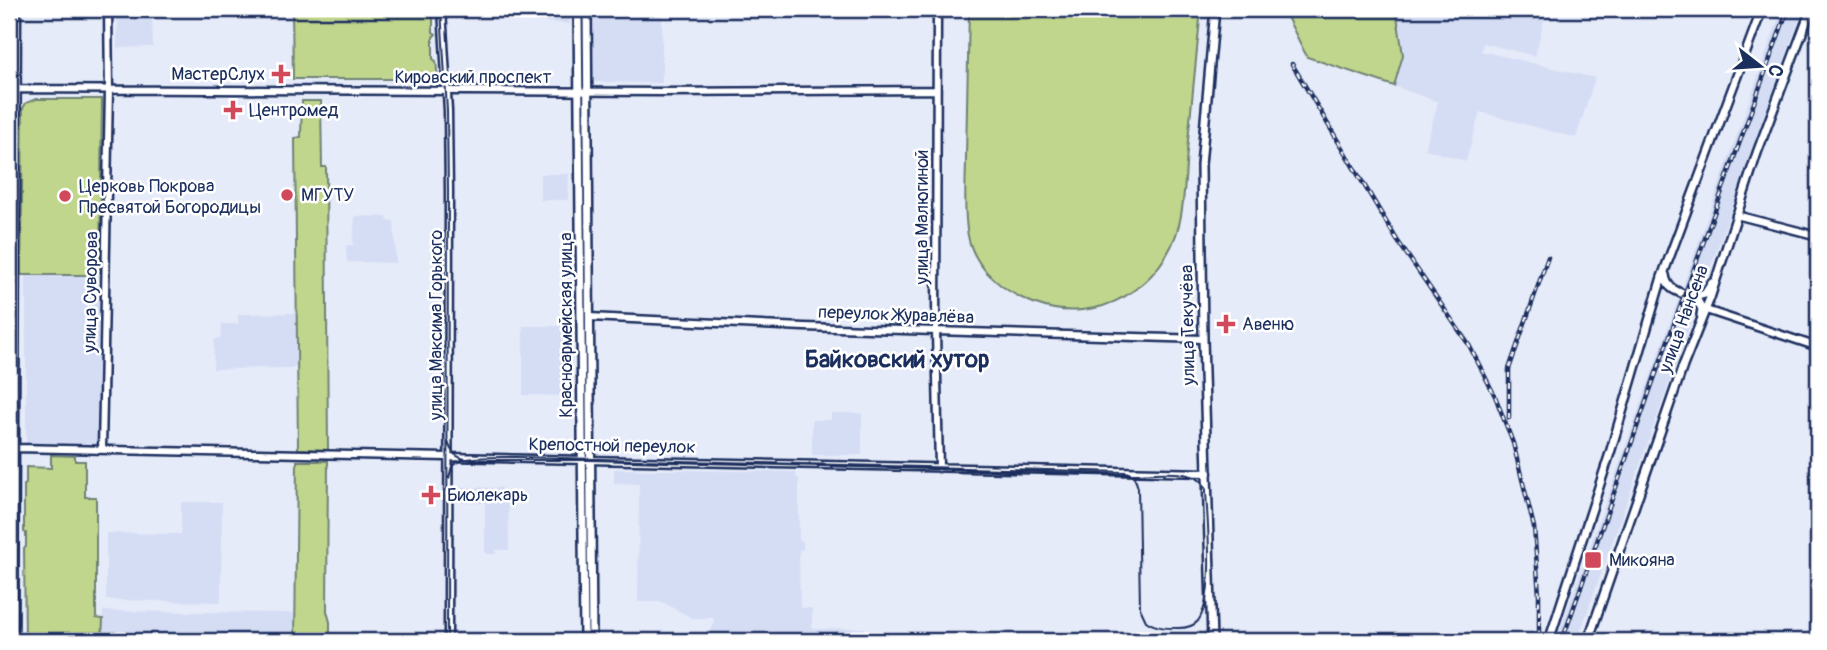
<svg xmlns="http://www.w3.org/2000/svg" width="1827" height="650" viewBox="0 0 1827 650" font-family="Pangolin,sans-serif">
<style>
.built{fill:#d5ddf5}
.green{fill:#c0d68c;stroke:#6e8275;stroke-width:2}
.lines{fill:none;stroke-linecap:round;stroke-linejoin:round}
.secondary-casing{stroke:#1b2f5e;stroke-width:11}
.primary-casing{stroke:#1b2f5e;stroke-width:12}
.secondary{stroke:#fff;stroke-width:6}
.primary{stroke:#fff;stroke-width:7}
.tram{stroke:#1b2f5e;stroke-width:2}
.rail-casing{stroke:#1b2f5e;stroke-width:4.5}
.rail{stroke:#fff;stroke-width:2;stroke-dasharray:5;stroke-linecap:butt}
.poi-dot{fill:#d1495b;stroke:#fff;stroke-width:2.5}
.labels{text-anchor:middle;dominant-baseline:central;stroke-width:5;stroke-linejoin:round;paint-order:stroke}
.poi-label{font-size:18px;fill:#1b2f5e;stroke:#fff;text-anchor:start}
.street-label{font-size:18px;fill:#1b2f5e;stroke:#fff}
.district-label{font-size:24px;font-weight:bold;fill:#1b2f5e;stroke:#fff}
</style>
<rect width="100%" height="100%" fill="#e6ebf9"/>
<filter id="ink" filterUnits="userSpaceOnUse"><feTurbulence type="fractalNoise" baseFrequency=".0143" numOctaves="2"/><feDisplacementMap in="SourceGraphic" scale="14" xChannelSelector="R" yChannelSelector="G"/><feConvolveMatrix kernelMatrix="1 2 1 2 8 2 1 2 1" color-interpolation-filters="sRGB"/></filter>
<g filter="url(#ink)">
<path class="built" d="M118,9h34l1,38 -36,1z
M531,9h38l1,15 -39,-3z
M593,9h69v74l-69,-1z
M1396,9h151l-12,47 -52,-13 -2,8 114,27 -19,60 -96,-26 -14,49 -41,-12 13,-47 -44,-16 9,-31z
M1782,9h21l-226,632h-21z
M540,174h29l-1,26h-28z
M355,216l32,1 1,4h6l2,42 -49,-1 -1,-14 1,-3h6z
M93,272h6l-2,172 -71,-1v-168h67z
M298,313v55l-85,1 1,-29 7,-3 1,-13h16v-10z
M523,326h49v70l-49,-1z
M831,413h31v42h-50v-35h19z
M614,469l182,3v6h3v62l4,1v9h-4l1,58h12v18l3,3 49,-1v9h-20l-1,4h-134l5,-23h-22l-30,-16h-24l1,-118 -25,-1z
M460,487l42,1 1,3h5l1,59h-13v4h-11v-51h-25z
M181,502h41l-1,100 -115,-2v-67l75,1z
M103,611l191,2v28h-192z"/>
<path class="green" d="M292,9h141v23l3,2 -3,3v22l3,2 2,18h-145z
M969,9h232c-5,47 -9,95 -14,142 -2,24 -2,50 -8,74 -16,62 -81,102 -143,79 -31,-11 -61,-34 -68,-68 -5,-25 -2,-54 -2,-79 1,-50 2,-99 3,-148z
M1283,9h113l7,46 -9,31 -87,-29z
M36,99h66l-2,171 -1,2h-6v3h-72l2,-167 3,-5z
M302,101h19l1,66h4l2,283 -30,-1 -3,-311 6,-1z
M51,455l24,1v5h10v36h11v121l7,1 -1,22h-77l-1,-93 2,-1v-14l-2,-1v-47l2,-1v-17l25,1z
M297,461h31l-1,150 3,11v19h-35z"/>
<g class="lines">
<g class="secondary-casing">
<path id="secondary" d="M442,9l6,102 1,81 -1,449
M937,9l-1,322 3,137
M9,89l655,3 271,-2
M1736,215l82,21
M1706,310l112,37
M589,317l215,10 399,12
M16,448l1192,25
M102,450l7,-360 -1,-81
M9,641l2,-632
M14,641l3,-632"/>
</g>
<g class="primary-casing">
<path id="primary" d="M578,9l6,632
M587,9l5,632
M1665,275c2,18 19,17 32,25l5,9 -1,6
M1695,297l10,-3 7,-11
M1212,641l-9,-302 -2,-174 14,-156
M1549,641l61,-188 52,-176 100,-268
M1588,641l95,-275 27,-68 47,-145 54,-144"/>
</g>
<use href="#secondary" class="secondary"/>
<use href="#primary" class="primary"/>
<path class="tram" d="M441,9l6,102 1,81 -1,449
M448,441c3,14 11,18 24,19h117l529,14h13c21,0 69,-8 75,16 1,31 10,106 -8,131 -5,6 -13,7 -20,7 -12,0 -22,0 -32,-7l-6,-13 -2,-120c-2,-7 -4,-14 -12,-16l-610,-15c-18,0 -37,-1 -55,3l-9,6 -3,12"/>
<g class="rail-casing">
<path id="rail" d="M1292,64l105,176 72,105 26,51 18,47 21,84 5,68v46
M1509,418v-49l39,-112
M1562,641l92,-262 134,-370"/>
</g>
<use href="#rail" class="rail"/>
</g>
</g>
<g class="poi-dot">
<path d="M277.5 63.5h7v7h7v7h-7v7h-7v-7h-7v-7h7z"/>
<path d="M229.5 99.5h7v7h7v7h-7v7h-7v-7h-7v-7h7z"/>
<circle cx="287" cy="195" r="7"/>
<circle cx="65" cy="196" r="7"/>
<path d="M1222.5 313.5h7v7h7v7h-7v7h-7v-7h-7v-7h7z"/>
<path d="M427.5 484.5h7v7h7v7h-7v7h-7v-7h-7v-7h7z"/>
<rect x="1584" y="551" width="18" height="18" rx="3.5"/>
</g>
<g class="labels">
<g class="poi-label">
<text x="265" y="74" text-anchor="end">МастерСлух</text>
<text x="249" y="110">Центромед</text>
<text x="79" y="186">Церковь Покрова<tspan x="79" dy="21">Пресвятой Богородицы</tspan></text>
<text x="301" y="195">МГУТУ</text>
<text x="1242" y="324">Авеню</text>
<text x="447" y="495">Биолекарь</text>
<text x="1609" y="560">Микояна</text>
</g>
<g class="street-label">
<text x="473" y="77">Кировский проспект</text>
<text transform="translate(922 217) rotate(-90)">улица Малюгиной</text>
<text transform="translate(91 292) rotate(-89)">улица Суворова</text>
<text transform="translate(896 315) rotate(2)">переулок Журавлёва</text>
<text transform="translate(1684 319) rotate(-70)">улица Нансена</text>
<text transform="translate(436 325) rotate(-90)">улица Максима Горького</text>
<text transform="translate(566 325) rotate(-90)">Красноармейская улица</text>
<text transform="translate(1188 325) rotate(-91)">улица Текучёва</text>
<text transform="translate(612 446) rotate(1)">Крепостной переулок</text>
</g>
<g class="district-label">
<text x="897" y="359">Байковский хутор</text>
</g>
</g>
<rect width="1827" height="650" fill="none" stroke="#fff" stroke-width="35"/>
<rect x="18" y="18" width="1792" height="615" fill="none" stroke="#1b2f5e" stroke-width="2.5" filter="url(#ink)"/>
<g transform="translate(1760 66) rotate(107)" stroke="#ffffff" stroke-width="5" paint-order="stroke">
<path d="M0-5L12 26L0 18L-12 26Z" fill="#1b2f5e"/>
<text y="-10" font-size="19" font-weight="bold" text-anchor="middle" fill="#1b2f5e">С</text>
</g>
</svg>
